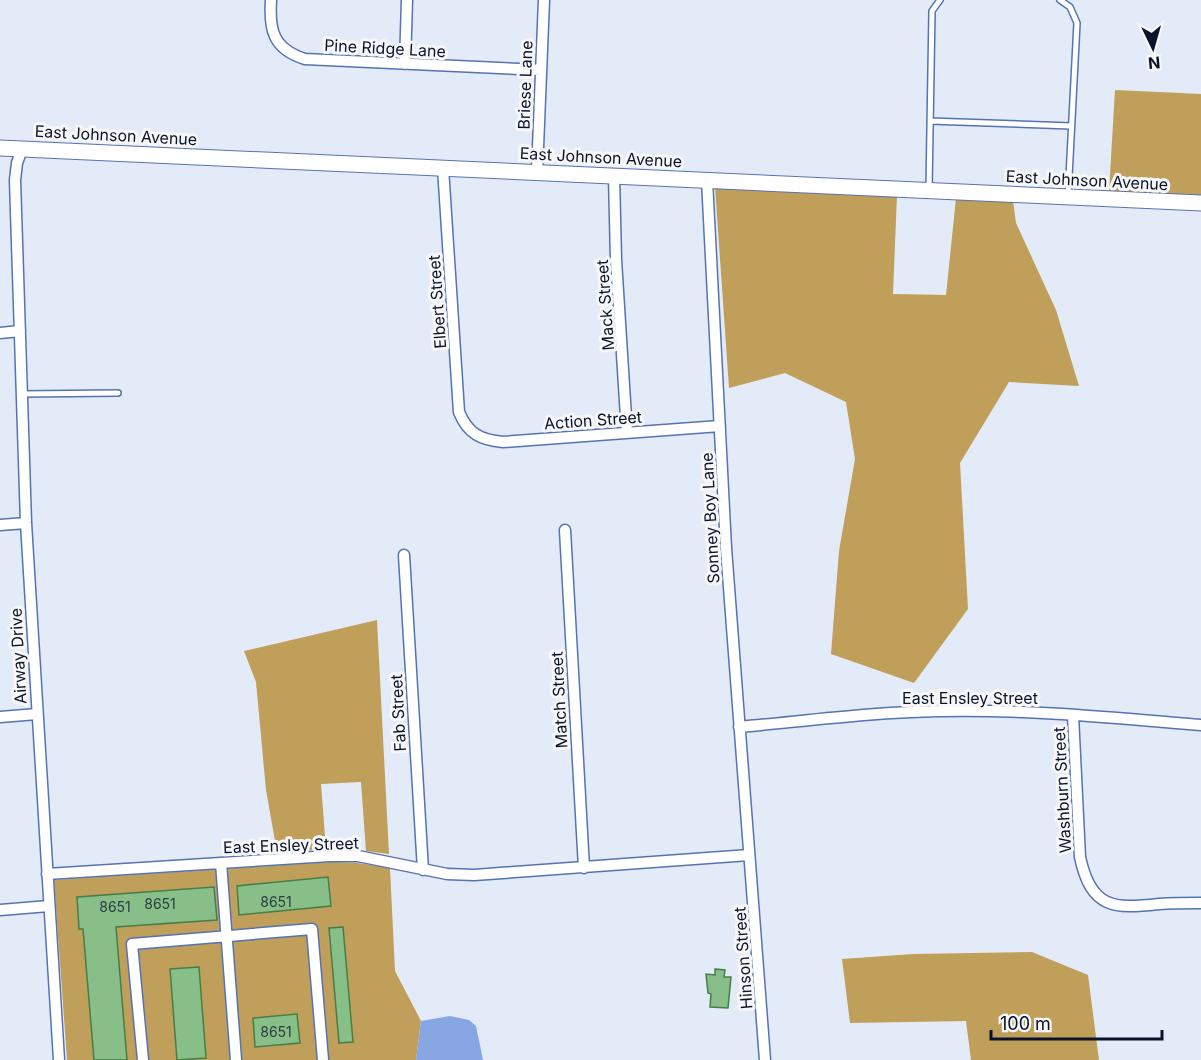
<svg xmlns="http://www.w3.org/2000/svg" width="1201" height="1060" viewBox="0 0 1201 1060" font-family="Inter,sans-serif">
<style>
.forest{fill:#c09f5a}
.water{fill:#88a6e4}
.building{fill:#88be87;stroke:#467e47;stroke-width:1.5}
.lines{fill:none;stroke-linecap:round;stroke-linejoin:round}
.service-casing{stroke:#5673b1;stroke-width:8}
.minor-casing{stroke:#5673b1;stroke-width:13}
.secondary-casing{stroke:#5673b1;stroke-width:17}
.service{stroke:#fff;stroke-width:5}
.minor{stroke:#fff;stroke-width:10}
.secondary{stroke:#fff;stroke-width:15}
.labels{text-anchor:middle;dominant-baseline:central;stroke-width:6;stroke-linejoin:round;paint-order:stroke}
.number-label{font-size:14px;fill:#293e43}
.street-label{font-size:16px;fill:#09132c;stroke:#f7f7f7}
</style>
<rect width="100%" height="100%" fill="#e3eaf8"/>
<path class="forest" d="M1115,90l86,4v102l-92,-4z
M715,187l182,8 -4,99 53,1 10,-97 57,3 3,22 40,87 23,76 -70,-4 -49,81 8,146 -54,74 -83,-29 8,-103 16,-92 -9,-57 -61,-29 -56,15z
M377,620l12,234 -23,-3 -5,-69 -40,2 5,65 -49,3 -11,-62 -10,-108 -12,-31z
M330,862l28,1 32,5 5,103 26,50 -5,39h-349l-13,-180z
M1032,952l56,23 11,85h-128l-5,-39 -116,2 -8,-64 71,-5z"/>
<path class="water" d="M450,1016l19,4 7,6 7,34h-67l5,-39z"/>
<path class="building" d="M328,877l3,29 -92,9 -2,-29z
M214,887l3,33 -101,7 11,133h-33l-11,-131h-4l-2,-32z
M343,927l10,115 -14,1 -10,-115z
M199,967l7,91 -29,2 -7,-91z
M715,969l10,1 -1,7h7l-3,31 -18,-1 1,-13 -3,-1 -2,-19 9,1z
M297,1014l3,29 -45,4 -2,-29z"/>
<g class="lines">
<g class="service-casing">
<path id="service" d="M1060,0l10,7 7,16 -9,173
M930,121l141,5
M929,188l3,-177 8,-11
M22,394l96,-1"/>
</g>
<g class="minor-casing">
<path id="minor" d="M271,0c-2,30 2,49 34,59l236,11
M405,64l2,-64
M22,149l-5,14 -2,17 11,343 33,537
M443,168l16,244c9,22 22,28 44,30l217,-16
M537,172l7,-172
M614,176l2,84 11,173
M707,180l19,368 39,512
M0,333l20,-2
M0,525l26,-2
M565,530l19,338
M404,555l19,315
M1073,715l7,142c11,52 34,52 79,47 14,-1 28,-1 42,-1
M0,717l37,-3
M739,727c67,-6 134,-15 201,-16 86,-2 175,7 261,14
M221,863l15,197
M47,874l283,-18h28l89,18 27,1 275,-20
M0,910l49,-4
M143,1060l-11,-116 180,-15 11,131"/>
</g>
<g class="secondary-casing">
<path id="secondary" d="M0,148l1201,55"/>
</g>
<use href="#service" class="service"/>
<use href="#minor" class="minor"/>
<use href="#secondary" class="secondary"/>
</g>
<g class="labels">
<g class="number-label">
<text x="276" y="901">8651</text>
<text x="160" y="903">8651</text>
<text x="115" y="906">8651</text>
<text x="276" y="1031">8651</text>
</g>
<g class="street-label">
<text transform="translate(385 48) rotate(3)">Pine Ridge Lane</text>
<text transform="translate(525 85) rotate(-88)">Briese Lane</text>
<text transform="translate(116 135) rotate(3)">East Johnson Avenue</text>
<text transform="translate(601 157) rotate(3)">East Johnson Avenue</text>
<text transform="translate(1087 180) rotate(3)">East Johnson Avenue</text>
<text transform="translate(437 302) rotate(-94)">Elbert Street</text>
<text transform="translate(605 305) rotate(-94)">Mack Street</text>
<text transform="translate(593 420) rotate(-4)">Action Street</text>
<text transform="translate(710 518) rotate(-93)">Sonney Boy Lane</text>
<text transform="translate(18 656) rotate(-93)">Airway Drive</text>
<text x="970" y="698">East Ensley Street</text>
<text transform="translate(559 700) rotate(-93)">Match Street</text>
<text transform="translate(398 713) rotate(-93)">Fab Street</text>
<text transform="translate(1062 790) rotate(-93)">Washburn Street</text>
<text transform="translate(291 845) rotate(-2)">East Ensley Street</text>
<text transform="translate(743 958) rotate(-94)">Hinson Street</text>
</g>
</g>
<g transform="translate(1153 48) rotate(175)" stroke="#f7f7f7" stroke-width="4.5" paint-order="stroke">
<path d="M0-4.5L10 22L0 15L-10 22Z" fill="#09132c"/>
<text y="-9" font-size="16" font-weight="bold" text-anchor="middle" fill="#09132c">N</text>
</g>
<path d="M991 1030v9h171v-9" fill="none" stroke="#09132c" stroke-width="3"/>
<text x="1000" y="1030" font-size="18" fill="#09132c" stroke="#f7f7f7" stroke-width="4.5" paint-order="stroke">100 m</text>
</svg>
